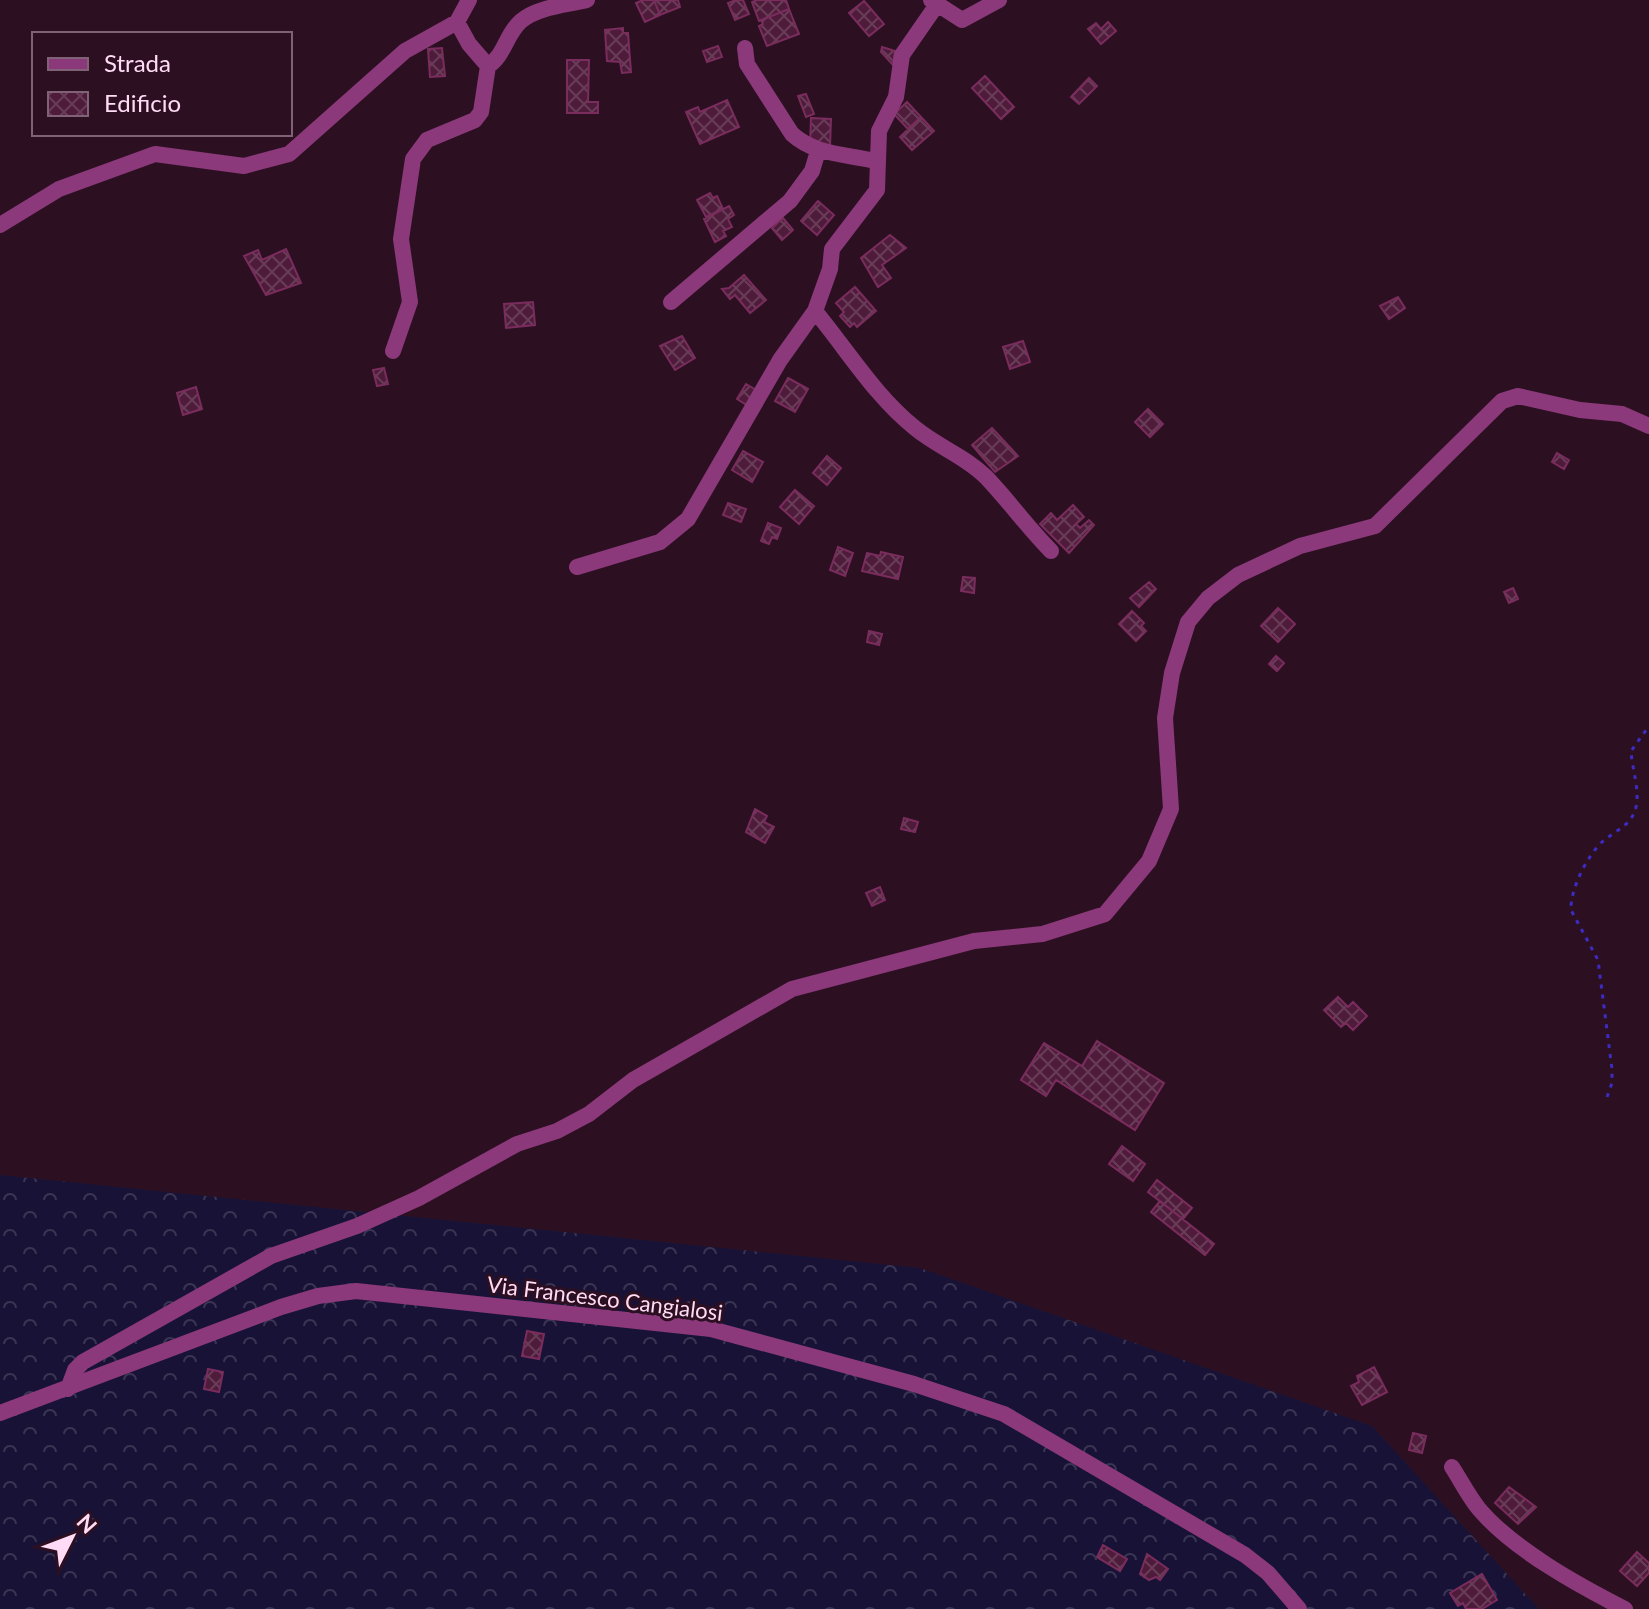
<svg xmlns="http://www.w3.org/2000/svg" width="1649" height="1609" viewBox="0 0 1649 1609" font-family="Lato,sans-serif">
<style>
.forest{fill:url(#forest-crowns)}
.building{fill:url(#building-cross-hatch);stroke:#7a2c5d;stroke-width:2}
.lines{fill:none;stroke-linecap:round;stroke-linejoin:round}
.path{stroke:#3d2bc2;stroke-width:3;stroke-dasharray:4 6;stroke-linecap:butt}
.minor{stroke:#8c397b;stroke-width:16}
.labels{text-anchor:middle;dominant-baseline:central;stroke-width:6;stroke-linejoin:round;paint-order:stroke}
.street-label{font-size:22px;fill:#ffdbf5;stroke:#2c1022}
</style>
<defs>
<pattern id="forest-crowns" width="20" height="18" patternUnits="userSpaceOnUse" patternTransform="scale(2)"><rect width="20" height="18" fill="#181336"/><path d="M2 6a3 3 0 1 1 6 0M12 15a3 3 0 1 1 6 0" fill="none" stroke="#3b3554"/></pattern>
<pattern id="building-cross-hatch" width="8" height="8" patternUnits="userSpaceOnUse" patternTransform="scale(2)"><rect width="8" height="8" fill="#4e1b3b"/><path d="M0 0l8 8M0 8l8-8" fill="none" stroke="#693c58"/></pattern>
</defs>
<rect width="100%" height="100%" fill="#2c1022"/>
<path class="forest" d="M0,1175l920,93 452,158 167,183h-1539z"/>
<path class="building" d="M643,0h11l6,15 -15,7 -9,-19z
M654,0h24l2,7 -20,8z
M736,0h7l6,14 -14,6 -7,-17z
M757,0h29l3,9 -30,12 -7,-19z
M864,1l20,23 -15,12 -20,-23z
M789,9l10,25 -32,12 -8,-20 4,-2 -2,-4z
M1108,22l8,9 -15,13 -13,-15 8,-6 5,6z
M623,28v5h5l3,39 -9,1 -2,-11 -13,-1 -2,-31z
M718,46l4,11 -15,5 -4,-11z
M882,47l13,4 -2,14 -12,-13z
M442,48l3,28 -15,1 -2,-28z
M567,60h22l-1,42h10v11h-31z
M985,76l29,31 -13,12 -29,-31z
M1089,78l8,8 -18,18 -8,-7z
M806,94l8,20 -8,3 -8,-21z
M727,100l12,27 -39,17 -14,-32 12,-5 2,5z
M907,102l14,15 -13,12 -14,-15z
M921,117l13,14 -22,19 -12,-13z
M811,118l20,1 -1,27 -20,-1z
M710,193l3,5 4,-2 6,13 -17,8 -9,-17z
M818,201l16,14 -17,20 -16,-14z
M729,206l5,9 -6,4 4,8 -9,4 3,5 -11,6 -11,-23z
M783,218l10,12 -11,10 -10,-12z
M890,235l16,13 -24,17 9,13 -13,9 -17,-29z
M286,249l15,34 -35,12 -22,-39 14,-6 4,10z
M744,275l22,25 -16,13 -15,-18 -5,4 -8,-10 7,-1z
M855,287l21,24 -19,16 -3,-4 -4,4 -10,-11 4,-4 -8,-9z
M1398,297l7,11 -16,11 -9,-13z
M533,302l2,23 -29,3 -2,-24z
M682,336l13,22 -20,12 -15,-24z
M1023,341l7,21 -20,7 -7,-22z
M384,368l4,16 -11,2 -4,-16z
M788,378l20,11 -13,23 -20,-11z
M746,384l12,7 -10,15 -11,-7z
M196,387l6,22 -19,6 -6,-22z
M1148,409l15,15 -13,13 -15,-15z
M992,428l26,28 -23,16 -23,-27z
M743,451l20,11 -11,20 -20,-12z
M1557,453l12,7 -5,9 -12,-7z
M827,456l14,12 -14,17 -14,-12z
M795,490l19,16 -15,18 -19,-17z
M728,503l18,6 -5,13 -18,-7z
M1073,505l11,12 -8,7 4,4 9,-8 5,5 -25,28 -29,-29 11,-11 6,7z
M768,523l13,5 -4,11 -5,-2 -3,7 -8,-3z
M838,547l15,6 -8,23 -15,-6z
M881,552l22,5 -5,22 -36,-8 5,-18 13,3z
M963,577l12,1 -1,15 -13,-2z
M1149,582l7,7 -17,18 -9,-9z
M1513,588l5,11 -9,4 -5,-11z
M1278,608l17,16 -17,18 -17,-16z
M1132,611l12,12 -3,3 5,5 -10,10 -17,-17z
M869,631l13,3 -3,11 -12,-3z
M1276,656l8,7 -7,8 -8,-7z
M755,809l12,7 -3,6 10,5 -9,16 -19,-11z
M904,818l14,4 -3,10 -14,-3z
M880,887l5,13 -13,6 -6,-13z
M1338,997l10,10 5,-5 14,14 -14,14 -7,-7 -5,4 -17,-17z
M1097,1041l67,42 -29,47 -79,-50 -10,16 -25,-16 23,-37 38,23z
M1122,1146l23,18 -12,17 -24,-17z
M1157,1180l35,28 -9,11 -35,-27z
M1160,1201l54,43 -9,11 -54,-43z
M527,1331l17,3 -5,25 -17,-3z
M1374,1367l13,25 -25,13 -11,-19 8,-4 -2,-6z
M208,1369l15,3 -4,20 -15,-3z
M1413,1433l13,3 -4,17 -13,-3z
M1509,1487l27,20 -18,17 -23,-21z
M1103,1545l24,14 -7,12 -23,-14z
M1637,1552l12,11v10l-12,13 -17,-15z
M1147,1554l21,15 -8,11 -4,-3 -7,3 -9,-6z
M1482,1574l15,26 -15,9h-16l-3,-6 -5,3 -8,-13z"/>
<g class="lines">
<path class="path" d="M1607,1097l5,-14v-14l-14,-109 -27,-50c-1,-20 16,-54 31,-68 12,-11 30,-16 34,-35 4,-16 -4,-39 -5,-56l18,-25"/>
<path class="minor" d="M931,0l31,20 37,-20
M936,6l-34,49 -6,42 -17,34 -2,59 -45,59 -2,20 -15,42c33,40 60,85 100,117 23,19 50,28 71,49 23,24 42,51 65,74
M457,22l12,-22
M745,48l2,16 45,70c23,21 54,20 83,27
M0,225l59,-36 96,-35 89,12 45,-12 116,-103 52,-29 12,22 19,22c17,-11 18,-32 33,-45 16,-14 46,-16 66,-21
M671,302l119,-101 22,-30 6,-20
M393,351l17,-49 -9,-63 12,-80 14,-19 48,-20 6,-8 7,-46
M577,567l83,-25 28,-23 92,-159 35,-49
M68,1389l7,-19 8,-8 188,-106 86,-30 62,-28 98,-54 40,-13 32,-17 44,-34 159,-91 182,-48 68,-7 63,-20 44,-53 22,-52 -6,-91 7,-45 16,-51 20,-24 30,-23 62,-29 75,-20 127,-125 16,-5 62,14 42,4 27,12
M0,1413l281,-106 37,-11 38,-5 355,38 203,55 90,30 241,141 23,18 31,36
M1452,1467c9,14 17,30 27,42 35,41 99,76 146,100"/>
</g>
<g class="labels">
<g class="street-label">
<text transform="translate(605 1298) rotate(7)">Via Francesco Cangialosi</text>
</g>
</g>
<rect x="32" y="32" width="260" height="104" fill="#2c1022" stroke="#806176" stroke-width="2"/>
<rect x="48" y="58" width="40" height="12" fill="#8c397b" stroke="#806176" stroke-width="2"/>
<text x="104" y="72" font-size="24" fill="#ffdbf5">Strada</text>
<rect x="48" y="92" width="40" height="24" fill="url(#building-cross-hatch)" stroke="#806176" stroke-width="2"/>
<text x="104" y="112" font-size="24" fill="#ffdbf5">Edificio</text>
<g transform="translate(72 1537) rotate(48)" stroke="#2c1022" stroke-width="6" paint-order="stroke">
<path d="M0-6L14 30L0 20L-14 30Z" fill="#ffdbf5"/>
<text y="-12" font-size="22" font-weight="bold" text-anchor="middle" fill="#ffdbf5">N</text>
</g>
</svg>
